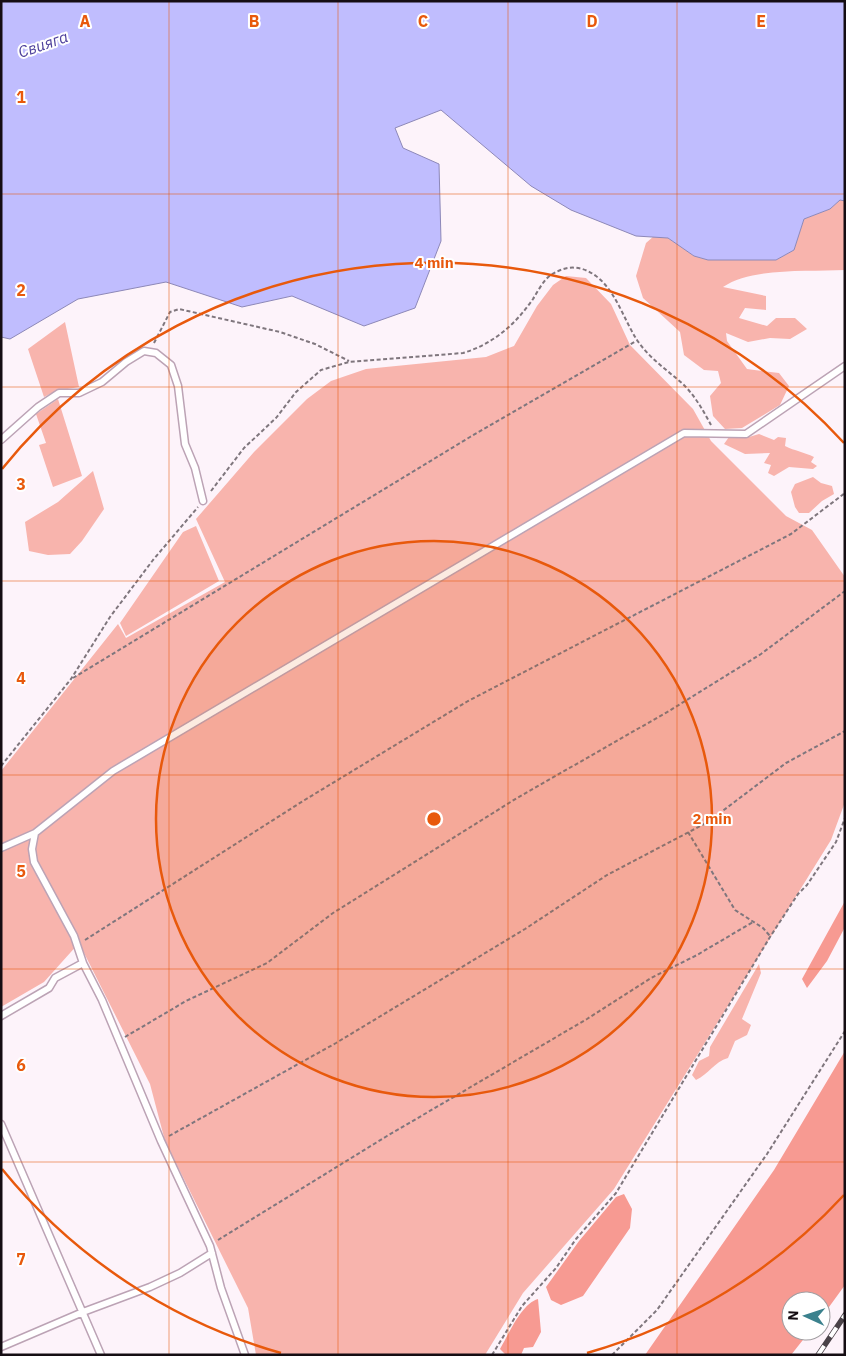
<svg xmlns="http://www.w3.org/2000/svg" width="846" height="1356" viewBox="0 0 846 1356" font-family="'IBM Plex Sans',sans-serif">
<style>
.green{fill:#f8b4ad}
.forest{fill:#f79a92}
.water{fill:#c0bdfe;stroke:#8d88b8}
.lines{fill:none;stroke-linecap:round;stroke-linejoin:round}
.service-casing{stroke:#bca3b5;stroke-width:9}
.path{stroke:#7f767d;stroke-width:2;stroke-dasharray:4 2.5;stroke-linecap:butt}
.service{stroke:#fff;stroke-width:6}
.rail-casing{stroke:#4a4248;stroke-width:5.5}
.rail{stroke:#fff;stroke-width:4;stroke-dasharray:11;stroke-linecap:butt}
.grid{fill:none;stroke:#e8590c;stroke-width:1;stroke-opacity:0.55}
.ring{fill:none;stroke:#e8590c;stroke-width:2.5}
.labels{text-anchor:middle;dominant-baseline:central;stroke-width:4;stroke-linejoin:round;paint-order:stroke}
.water-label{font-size:16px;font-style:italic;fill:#4f419c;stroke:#fff}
.grid-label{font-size:16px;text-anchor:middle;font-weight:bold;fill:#e8590c;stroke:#fff;stroke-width:4;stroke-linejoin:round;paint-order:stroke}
.centre{fill:#e8590c;stroke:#fff;stroke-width:2.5}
.ring-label{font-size:15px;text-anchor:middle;font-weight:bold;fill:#e8590c;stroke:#fff;stroke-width:4;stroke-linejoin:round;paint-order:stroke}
</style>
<rect width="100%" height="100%" fill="#fdf3fa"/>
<path class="green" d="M840,200l5,1v69c-36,2 -92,-3 -122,17l43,9v14l-21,-2 -6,10 28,8 9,-8h19l12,11 -17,10 -20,-1 -22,4 -22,-9 1,8 20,28 32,4 10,13 -9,19 -38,23 -17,1 -12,-13 -3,-20 11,-13 -3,-12 -14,-1 -20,-15 -4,-23 -37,-34 -7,-22 10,-33 8,-7 14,2 26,18 14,4h68l18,-10 10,-31 26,-10z
M566,276l20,2 25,26 19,41 63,64 18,32 75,75 26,14 33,47v225l-14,38 -217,349 -91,104 -38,62h-229l-8,-47 -83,-167 -15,-57 -71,-141 -35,39 -43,25v-236l117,-147 8,14 99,-56 -29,-63 58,-67 53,-53 24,-18 35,-12 120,-12 28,-11 23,-40 16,-21z
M65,322l14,65 -23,4 -12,6 -16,-48z
M58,399l24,77 -29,11 -14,-42 7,-2 -10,-29z
M759,434l15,6 4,-3 8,1 -1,8c10,5 19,6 29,11l-3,5 6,4 -4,3 -24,-2 -15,9 -6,-3 3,-8 -7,-2 6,-10 -25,1 -21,-10 5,-7h20z
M93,471l11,38 -22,32 -12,13 -22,1 -19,-4 -4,-29 33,-20z
M813,477l8,6 11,3 2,8 -12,7 -13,12h-10l-4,-6 -4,-15 4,-8z
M196,526l23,55 -93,55 -6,-13 63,-91z
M759,964l2,9 -19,46 9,6 -4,10 -12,6 -7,17c-14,4 -19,16 -32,22l-4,-5 7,-14 10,-5 1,-9z"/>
<path class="forest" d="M845,901v26l-18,34 -20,27 -5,-9z
M845,1051v234l-24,33v-17h-30v30h19l-19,24h-146l129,-185z
M624,1194l8,15 -2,19 -47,68 -22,9 -10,-5 -5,-13 33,-46 37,-44z
M538,1299l3,33 -8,15 -9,1 -3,7h-15l-6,-6c9,-15 21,-45 38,-50z"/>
<path class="water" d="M1,1h844v200l-5,-1 -10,9 -26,10 -10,31 -18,10h-68l-14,-4 -26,-18 -32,-2 -65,-26 -40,-24 -90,-76 -46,18 8,20 36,16 2,77 -26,67 -51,18 -72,-30 -50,11 -76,-25 -88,17 -68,40 -9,-2z"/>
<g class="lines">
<g class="service-casing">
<path id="service" d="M1,440l37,-33 21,-14h20l23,-11 24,-20 18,-11 12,2 15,12 7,21 7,58 10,24 8,33
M35,833l-3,16 2,13 40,74 9,27
M1,848l34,-15 78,-62 571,-338 62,1 99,-68
M1,1016l48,-28 6,-10 28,-15 19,37 59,141 49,105 11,42 24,67
M1,1124l100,231
M1,1347l82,-35 67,-25 30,-14 32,-20"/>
</g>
<path class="path" d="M154,343l16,-31 9,-3 101,23 35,12 34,17
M211,491l33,-43 32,-30 20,-26 25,-22 28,-8 114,-9c30,-9 52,-28 70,-54 5,-8 11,-20 18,-24 15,-10 30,-10 45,1 20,15 28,44 41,64 12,18 30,30 46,44 12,12 20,26 28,41
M73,678l397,-241 168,-97
M1,766l70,-87 39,-62 43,-57 45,-53
M688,832l47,78 28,18 7,8
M85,940l218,-139 165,-100 323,-167 54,-41
M125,1037l61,-36 81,-38 66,-50 184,-115 152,-87 92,-57 84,-63
M169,1136l167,-93 189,-114 82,-54 101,-53 78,-59 59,-32
M218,1240l169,-104 200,-117 64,-41 46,-23 56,-33
M492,1355l30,-49 34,-38 20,-29 40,-46 154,-256 28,-43 9,-9 29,-43 9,-24
M612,1355l45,-45 110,-156 78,-123"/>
<use href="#service" class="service"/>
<g class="rail-casing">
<path id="rail" d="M818,1355l27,-40"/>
</g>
<use href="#rail" class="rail"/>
</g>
<path class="grid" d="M169,1v1354M338,1v1354M508,1v1354M677,1v1354M1,194h844M1,387h844M1,581h844M1,775h844M1,969h844M1,1162h844"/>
<circle cx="434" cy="819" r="278" fill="#e8590c" fill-opacity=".12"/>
<g class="ring">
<circle cx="434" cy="819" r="278"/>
<path d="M844 1195A556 556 0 0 1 587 1353M281 1353A556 556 0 0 1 2 1169M2 469A556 556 0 0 1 844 443"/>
</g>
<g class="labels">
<g class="water-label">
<text transform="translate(43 44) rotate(-19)">Свияга</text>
</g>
</g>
<g class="grid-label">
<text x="85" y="27">A</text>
<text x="254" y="27">B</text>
<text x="423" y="27">C</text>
<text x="592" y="27">D</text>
<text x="761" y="27">E</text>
<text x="21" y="103">1</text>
<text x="21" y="296">2</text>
<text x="21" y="490">3</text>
<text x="21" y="684">4</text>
<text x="21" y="877">5</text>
<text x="21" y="1071">6</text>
<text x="21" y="1265">7</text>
</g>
<circle cx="434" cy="819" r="8" class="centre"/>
<g class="ring-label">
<text x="434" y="268">4 min</text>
<text x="712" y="824">2 min</text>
</g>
<rect width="846" height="1356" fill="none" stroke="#150d13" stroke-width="5"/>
<g transform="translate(806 1316) rotate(273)"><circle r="24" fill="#ffffff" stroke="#a19ea1"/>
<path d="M0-4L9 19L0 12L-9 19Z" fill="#3b818d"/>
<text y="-8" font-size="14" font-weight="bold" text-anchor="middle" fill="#150d13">N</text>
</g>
</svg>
